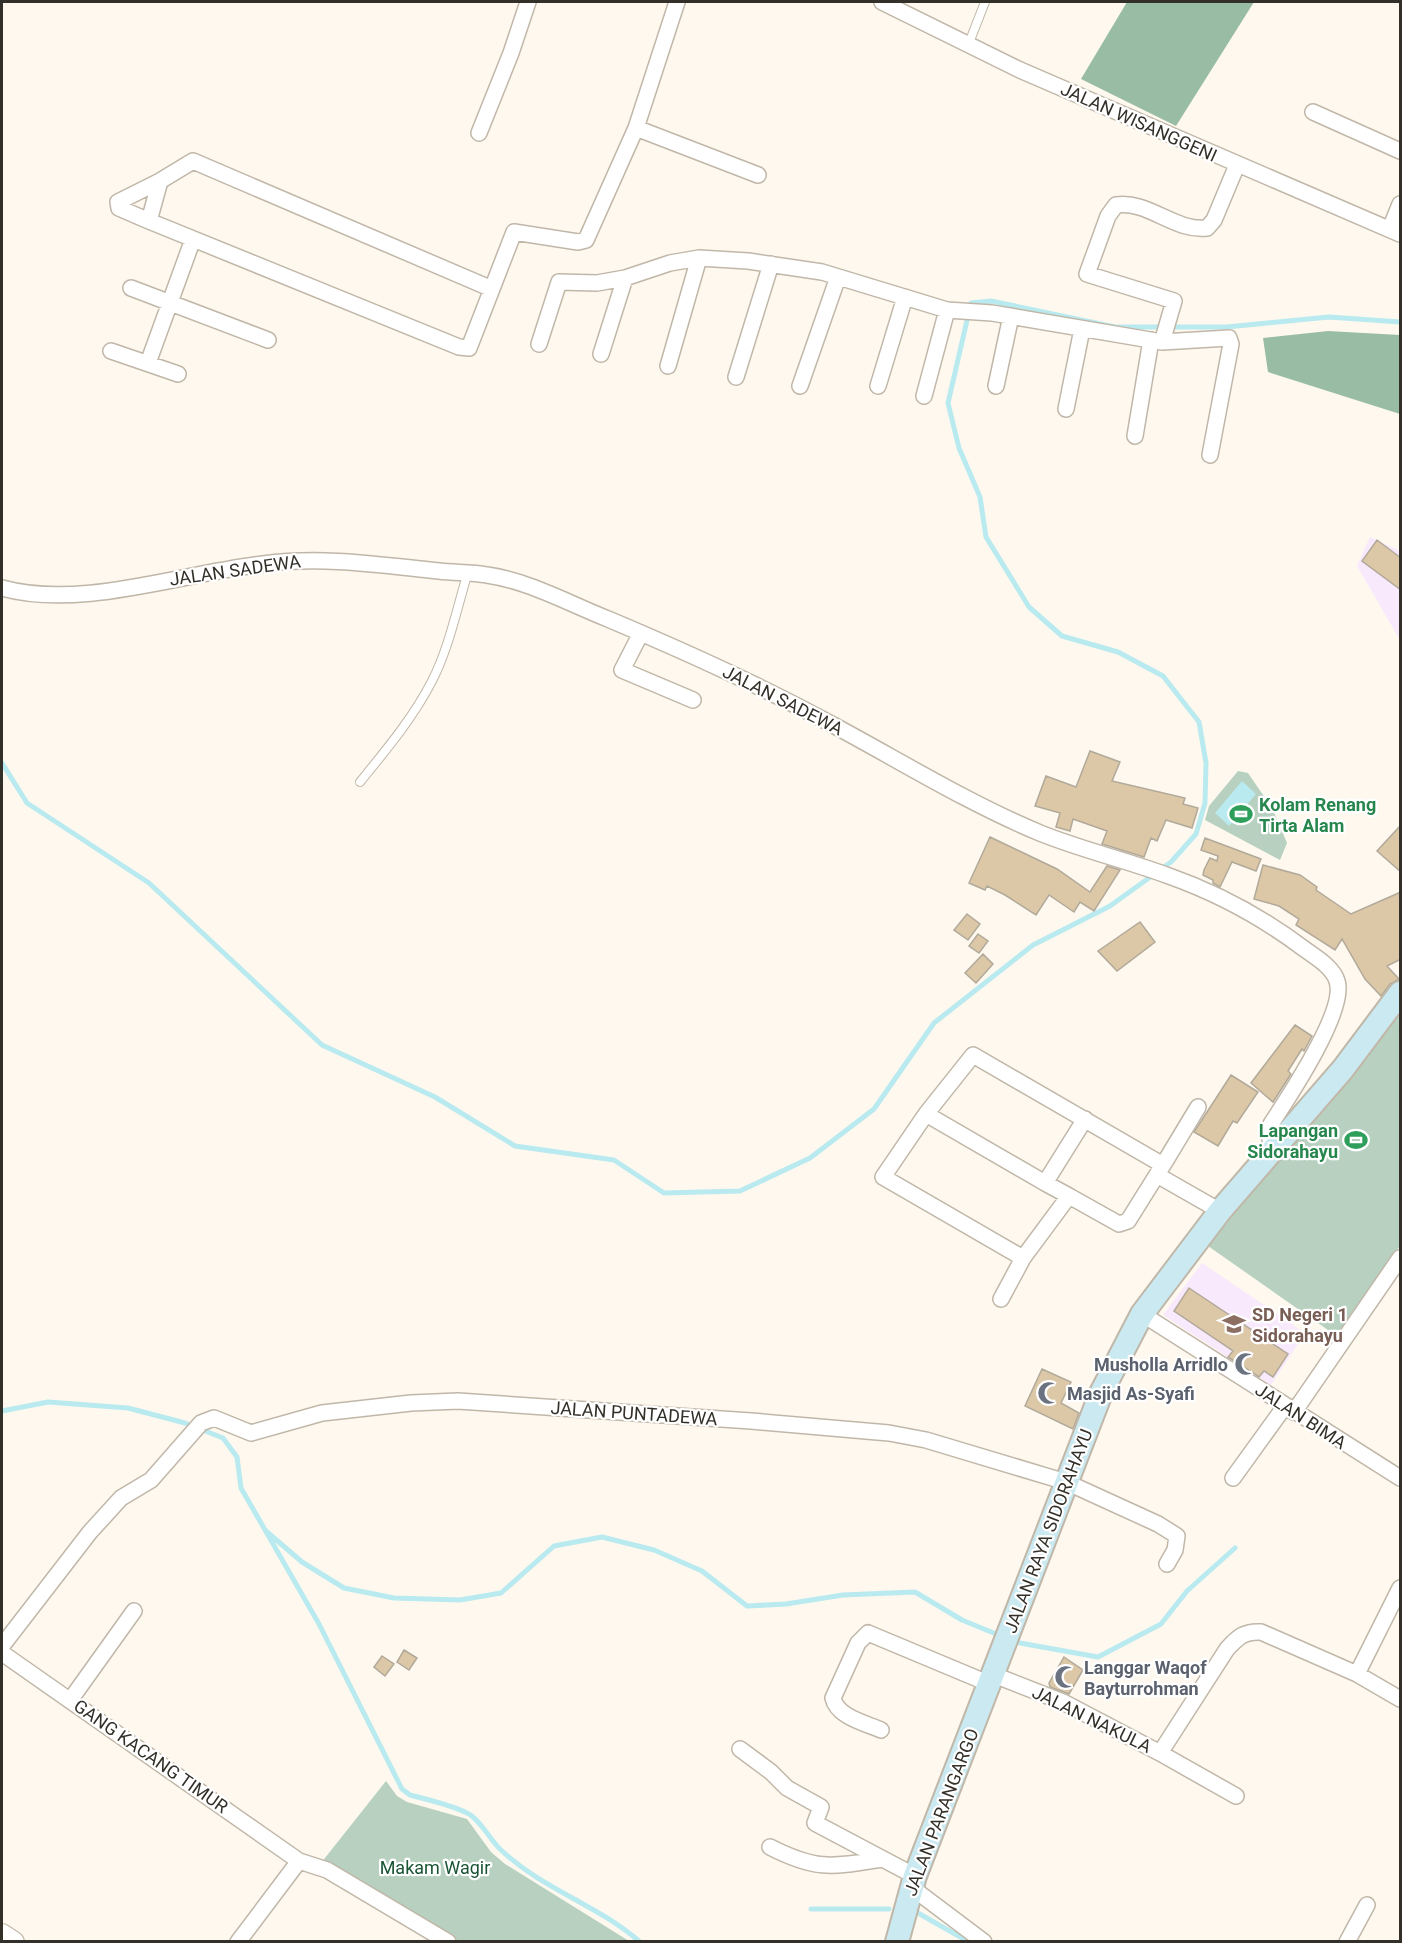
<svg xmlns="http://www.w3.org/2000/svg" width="1402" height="1943" viewBox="0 0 1402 1943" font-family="Roboto,sans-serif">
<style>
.education{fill:#f8e9fd}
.green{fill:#b7d0bf}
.forest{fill:#99bca4}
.water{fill:#b9eaef}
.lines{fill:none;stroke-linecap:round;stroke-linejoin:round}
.stream{stroke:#b9eaef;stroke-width:5}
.building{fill:#dcc8a6;stroke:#b1a99a;stroke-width:1.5}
.service-casing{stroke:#c0b7a8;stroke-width:10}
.minor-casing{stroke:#c0b7a8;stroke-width:18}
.tertiary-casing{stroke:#c0b7a8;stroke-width:22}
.secondary-casing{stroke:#c0b7a8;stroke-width:26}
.service{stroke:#fff;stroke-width:8}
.minor{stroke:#fff;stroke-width:15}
.tertiary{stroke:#fff;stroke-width:20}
.secondary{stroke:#cae9f0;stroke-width:22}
.labels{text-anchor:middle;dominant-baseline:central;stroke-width:4.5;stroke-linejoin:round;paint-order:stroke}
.street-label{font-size:18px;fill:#332f29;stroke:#fff}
.leisure-label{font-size:18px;font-weight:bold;fill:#27864d;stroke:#fff;text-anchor:start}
.education-label{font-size:18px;font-weight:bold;fill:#785e54;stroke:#fff;text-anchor:start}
.worship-label{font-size:18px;font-weight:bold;fill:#5b616d;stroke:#fff;text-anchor:start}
.park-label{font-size:18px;fill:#1a5435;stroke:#fff}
</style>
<rect width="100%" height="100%" fill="#fef8ef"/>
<path class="education" d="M1370,537l30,14v89l-43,-74z
M1202,1263l103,70 -34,52 -108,-70z"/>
<path class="green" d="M1238,771l10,2 24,35 15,35 -7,17 -75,-40 4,-14z
M1400,1009v237l-62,91 -130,-91z
M386,1781l11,15 10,6 60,17 24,33 14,12 124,77h-175l-133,-78z"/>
<path class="forest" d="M1127,2h127l-78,124 -95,-47z
M1328,331l72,4v79l-132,-42 -5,-34z"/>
<path class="water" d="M1242,781l14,13 -27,32 -14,-13z"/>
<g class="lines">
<path class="stream" d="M2,763l25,40 122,80 173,162 113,52 80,49 99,14 50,33 76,-2 70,-33 64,-49 60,-86 99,-78 77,-39 61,-44 25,-28 9,-31 1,-40 -7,-41 -36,-46 -45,-24 -56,-16 -33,-29 -43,-70 -6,-40 -21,-49 -11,-45 23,-100 20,-2 124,26h112l102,-10 71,5
M2,1411l46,-9 80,6 57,15 38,15 14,19 4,31 78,136 83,165 8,6c19,5 39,9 57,18 13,6 23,27 34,37 41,39 97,55 139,92
M266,1531l36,31 42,26 50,10 66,2 41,-7 53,-47 48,-9 52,13 48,21 45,35 39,-2 57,-9 72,-3 47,28 34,14
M1020,1643l78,14 63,-33 26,-33 48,-43
M811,1909h78
M918,1913l51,29"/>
</g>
<path class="building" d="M1377,540l24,18v32l-39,-29z
M1090,751l30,11 -8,19 73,17 -2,6 15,4 -6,20 -26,-8 -9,21 -6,-3 -7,19 -42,-13 5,-13 -34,-12 -3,12 -14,-4 4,-14 -25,-7 11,-30 30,11z
M1401,825v47l-24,-21z
M990,837l67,32 33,23 17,-26 13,4 -26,41 -14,-9 -6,10 -25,-17 -13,20 -31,-20 -18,-9 -2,4 -16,-7z
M1205,838l56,21 -5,12 -24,-9 -12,25 -7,-4v-3l-10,-5 1,-5 6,-12 7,3 1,-5 -17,-6z
M1263,865l37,10 17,12 -1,3 35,24 50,-22v67l-14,7 12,13 -9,5 -9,12 -16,-17 -23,-40 -7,11 -39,-25 3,-6 -20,-13 -25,-7z
M967,914l13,10 -12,16 -14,-10z
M1140,922l15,20 -38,29 -19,-20z
M978,934l10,7 -9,12 -10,-7z
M983,954l10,10 -17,19 -11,-10z
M1295,1025l17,11 -8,15 -2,-2 -14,22 3,3 -18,28 -22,-19z
M1231,1075l27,17 -21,31 -4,-2 -15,25 -24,-14z
M1189,1288l99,66 -15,23 -9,-6 -5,6 -31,-20 5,-6 -59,-40z
M1042,1369l29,13 -10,21 18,10 -6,16 -48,-23z
M404,1650l13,8 -8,12 -12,-8z
M382,1656l12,8 -9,12 -11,-9z
M1064,1657l19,13 -14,24 -19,-7 -1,-4z"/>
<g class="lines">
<g class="service-casing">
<path id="service" d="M969,43l16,-41
M360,782c26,-32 53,-64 72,-101 17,-33 25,-73 36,-109"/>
</g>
<g class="minor-casing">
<path id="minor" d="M677,2l-41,126 122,47
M882,2l138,68 380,164
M1313,112l87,39
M479,133l32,-80 17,-51
M149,221l-30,-13 -1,-6 42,-21
M1390,229l10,-25
M131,288l137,52
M492,289l-299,-128 -33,20 -11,40 310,126 10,1 45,-116 64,10 8,-2 50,-112
M1162,342l67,-4 2,6 -21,111
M539,344l20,-62 38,1 28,-5 45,-15 29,-5 49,3 74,11 125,38 45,3 170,29 12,-41 -87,-27 21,-58 8,-11c32,-5 59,27 91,23l7,-8 23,-55
M111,351l67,23
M601,354l24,-76
M148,363l45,-124
M668,366l31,-108
M736,377l35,-113
M800,386l38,-109
M878,386l27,-89
M996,386l15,-70
M924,396l23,-86
M1066,409l16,-80
M1135,436l16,-96
M2,588c79,22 180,-15 261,-24 60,-8 117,1 176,7 16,2 32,1 48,4 42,6 83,29 121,44 76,32 152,66 225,106 69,37 135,78 207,108 42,17 86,27 129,43 48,17 94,42 134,72 12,9 30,19 34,33 10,29 -49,117 -66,143l-2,10 3,15
M641,633l-19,37 71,30
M926,1114l-43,63 140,81
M1163,1165l35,-58
M1157,1175l63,36
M1045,1183l-119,-69 47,-59 190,110 -35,56 -9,3 -50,-28
M1001,1299l22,-41 46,-62 -24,-13 40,-64
M1142,1314l258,164
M1294,1412l106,-154
M1233,1478l52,-72
M2,1646l88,-114 31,-34 30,-18 50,-57 13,-5 37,15 71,-20 89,-10 47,-2 293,20 138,12 37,7 140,42 92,42 19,12 -2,14 -8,14
M2,1653l297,208 28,9 121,72
M1357,1674l43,-86
M994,1675l69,27 97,51 67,-104c11,-12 17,-18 34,-17l96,42 43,25
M71,1699l63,-88
M881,1730c-16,-7 -44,-13 -48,-32l25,-55 10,-10 122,51
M740,1749l31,23 16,16 34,19 -6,16 100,53
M1160,1753l76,43
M770,1847c47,24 62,20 112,12
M911,1887l73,55
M238,1942l61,-81
M1347,1942l20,-37"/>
</g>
<g class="tertiary-casing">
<path id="tertiary" d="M2,1934l12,8"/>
</g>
<g class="secondary-casing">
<path id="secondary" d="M897,1942l18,-66 186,-483 41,-79 78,-103 123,-142 57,-76"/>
</g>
<use href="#service" class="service"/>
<use href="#minor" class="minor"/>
<use href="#tertiary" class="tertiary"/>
<use href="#secondary" class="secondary"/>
</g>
<defs>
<g id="stadium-bare" transform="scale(1.8)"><path d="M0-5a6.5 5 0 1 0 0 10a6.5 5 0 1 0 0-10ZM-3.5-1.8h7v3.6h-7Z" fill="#2e9e5b" stroke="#fff" stroke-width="2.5" paint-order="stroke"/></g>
<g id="school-bare" transform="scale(1.8)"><path d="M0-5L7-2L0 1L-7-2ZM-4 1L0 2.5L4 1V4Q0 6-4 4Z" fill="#8d6e63" stroke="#fff" stroke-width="2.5" paint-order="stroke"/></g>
<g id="mosque-bare" transform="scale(1.8)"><path d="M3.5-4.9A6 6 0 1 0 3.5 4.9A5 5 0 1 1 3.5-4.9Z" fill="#6b7280" stroke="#fff" stroke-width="2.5" paint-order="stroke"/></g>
</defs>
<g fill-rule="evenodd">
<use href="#stadium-bare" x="1241" y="814"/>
<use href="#stadium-bare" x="1356" y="1140"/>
<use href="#school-bare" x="1234" y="1324"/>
<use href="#mosque-bare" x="1246" y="1364"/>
<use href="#mosque-bare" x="1049" y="1393"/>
<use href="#mosque-bare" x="1066" y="1677"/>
</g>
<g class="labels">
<g class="street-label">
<text transform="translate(1139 122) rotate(24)">JALAN WISANGGENI</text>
<text transform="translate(235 570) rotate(-8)">JALAN SADEWA</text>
<text transform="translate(783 700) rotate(27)">JALAN SADEWA</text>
<text transform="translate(634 1413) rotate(4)">JALAN PUNTADEWA</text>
<text transform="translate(1301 1416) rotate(33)">JALAN BIMA</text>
<text transform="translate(1048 1531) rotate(-69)">JALAN RAYA SIDORAHAYU</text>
<text transform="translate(1092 1719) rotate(26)">JALAN NAKULA</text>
<text transform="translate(151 1756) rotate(35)">GANG KACANG TIMUR</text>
<text transform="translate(941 1812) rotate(-69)">JALAN PARANGARGO</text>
</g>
<g class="leisure-label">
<text x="1259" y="804">Kolam Renang<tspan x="1259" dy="21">Tirta Alam</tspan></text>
<text x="1338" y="1130" text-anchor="end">Lapangan<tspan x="1338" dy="21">Sidorahayu</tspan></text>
</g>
<g class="education-label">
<text x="1252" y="1314">SD Negeri 1<tspan x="1252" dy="21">Sidorahayu</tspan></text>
</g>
<g class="worship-label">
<text x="1228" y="1364" text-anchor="end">Musholla Arridlo</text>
<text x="1067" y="1393">Masjid As-Syafi</text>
<text x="1084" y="1667">Langgar Waqof<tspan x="1084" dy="21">Bayturrohman</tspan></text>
</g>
<g class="park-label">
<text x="435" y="1867">Makam Wagir</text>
</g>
</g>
<rect width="1402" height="1943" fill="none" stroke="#332f29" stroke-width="6"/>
</svg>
